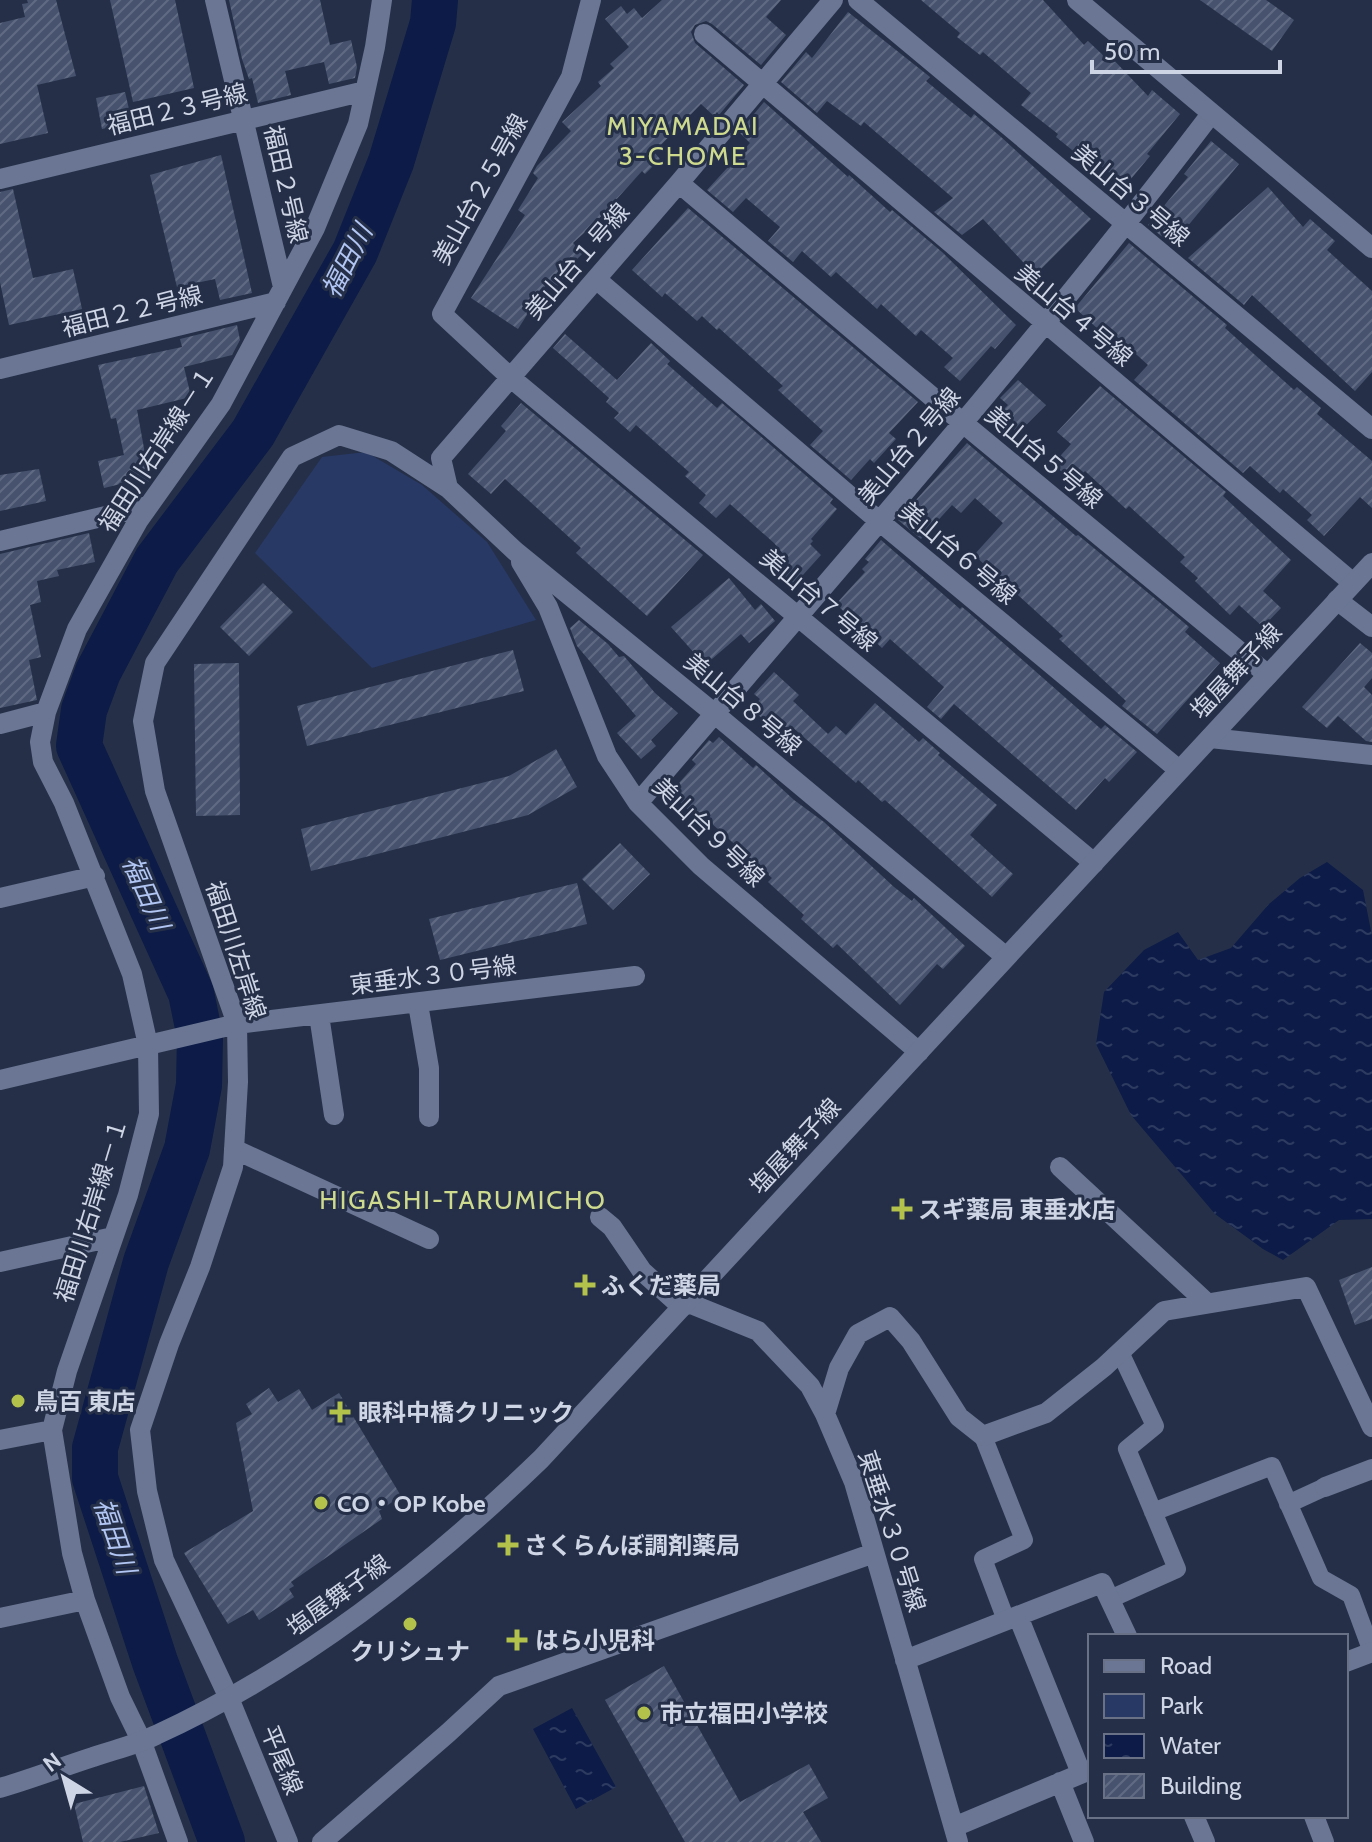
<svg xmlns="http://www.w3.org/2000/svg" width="1372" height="1842" viewBox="0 0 1372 1842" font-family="Cabin,'Noto Sans JP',sans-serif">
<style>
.green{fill:#283965}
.water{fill:url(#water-ripples)}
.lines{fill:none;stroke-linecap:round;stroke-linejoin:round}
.river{stroke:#0c1b47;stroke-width:46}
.building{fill:url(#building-hatch)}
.pedestrian{stroke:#6a7693;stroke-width:18}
.minor{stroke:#6a7693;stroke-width:20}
.tertiary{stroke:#6a7693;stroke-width:20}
.poi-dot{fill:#b3c24b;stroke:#252f48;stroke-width:3}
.labels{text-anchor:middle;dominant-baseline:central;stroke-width:6;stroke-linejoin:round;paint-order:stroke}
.street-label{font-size:24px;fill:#ced5e5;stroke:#252f48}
.poi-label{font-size:24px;font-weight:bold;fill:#ced5e5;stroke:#252f48;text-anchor:start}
.neighbourhood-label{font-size:26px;letter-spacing:2px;fill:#ceda8d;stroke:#252f48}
.water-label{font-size:26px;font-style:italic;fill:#b2c6f4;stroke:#252f48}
</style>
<defs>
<pattern id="water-ripples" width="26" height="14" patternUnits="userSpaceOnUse" patternTransform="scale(2)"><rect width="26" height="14" fill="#0c1b47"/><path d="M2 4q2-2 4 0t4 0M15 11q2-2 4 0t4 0" fill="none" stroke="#2e3b61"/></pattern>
<pattern id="building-hatch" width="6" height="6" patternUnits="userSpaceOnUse" patternTransform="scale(2)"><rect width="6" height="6" fill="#47536e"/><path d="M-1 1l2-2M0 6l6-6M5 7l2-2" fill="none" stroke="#606b83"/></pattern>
</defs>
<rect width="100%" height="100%" fill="#252f48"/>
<path class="green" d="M366,452l56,33 65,57 49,78 -164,48 -117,-115 67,-96z"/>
<path class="water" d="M1327,862l36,28 9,46v283l-33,1 -56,40 -20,-11 -48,-35 -84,-99 -35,-71 8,-52 40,-42 34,-18 20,28 33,-12 38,-44 31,-26z
M572,1708l44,79 -40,22 -43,-80z"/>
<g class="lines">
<path class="river" d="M222,1842l-67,-180 -60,-184v-30l51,-186 41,-113 12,-64 1,-48 -9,-44 -112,-247 5,-36 14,-38 59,-112 96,-127 102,-181 36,-90 42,-139 2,-23"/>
</g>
<path class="building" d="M27,0h29l20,76 -39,9 11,48 -48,11v-121l25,-6 -3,-13 6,-1z
M110,0h65l19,88 -61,14z
M229,0h91l10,45 21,-5 6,27 -2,11 -26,6 -5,-22 -39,9 6,24 -33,8 -6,-25 -3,1 -7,-20z
M662,0h119l-15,17 20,18 -25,30 -49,-41 -6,-3 -11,4 -4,7 4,11 49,42 -25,30 -2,-3 -3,4 -13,-12 -47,48 6,7 -15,15 -3,-3 -46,51 -23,21 10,10 -11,11 -14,22 -9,-6 -31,49 -47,-31 54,-83 -7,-5 20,-32 -5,-5 4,-7 34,-35 -9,-9 39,-36 -3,-4 16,-14 -4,-4 19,-17 -24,-28 16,-13 6,8 7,-6 8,10z
M921,0h122l41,45 4,-4 18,17 3,-3 39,41 4,-6 28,24 -33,40 3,2 -25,30 -44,-37 -4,5 -21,-17 2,-3 -37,-29 10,-12 -48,-41 -3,3 -23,-18 3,-4z
M1200,0h66l28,20 -22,31z
M848,12l82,65 -4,4 45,37 3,-4 27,23 90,82 -56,56 -52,-56 -21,16 -28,-23 19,-14 -89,-76 -3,4 -34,-25 -10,12 -36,-31 25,-30 6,6z
M125,92l7,30 -30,7 -6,-31z
M764,102l84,75 1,-2 41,37 2,-2 50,42 74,73 -21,24 -4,-3 -31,35 -16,-14 9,-9 -32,-28 -5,6 -35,-32 -4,5 -41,-37 -5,5 -29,-26 -9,11 -25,-21 12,-14 -34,-29 -13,14 -26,-22 43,-47 -11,-11z
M1211,141l28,23 -67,81 -24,-20 40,-48 -4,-3z
M221,155l31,138 -32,7 -5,-21 -38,8 -27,-112z
M1268,187l35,40 7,-8 25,22 -8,9 45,41v81l-17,19 -103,-96 -8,10 -56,-47z
M13,189l20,89 40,-9 9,40 -73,16 -9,-43v-90z
M688,208l230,194 -29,31 7,6 -22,24 -4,-4 -19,21 -41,-35 13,-14 -45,-41 5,-4 -64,-58 -2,2 -15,-14 -5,5 -32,-28 -3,4 -30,-27z
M1129,243l98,82 -2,3 69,62 3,-3 24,21 -4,6 55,47v47l-12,-11 -36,39 -17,-16 5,-5 -29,-26 -3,4 -30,-27 -7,7 -109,-93 14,-15 -44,-40 -5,5 -24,-22z
M237,325l3,15 -8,15 -48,12 7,30 -54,13 13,71 -20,5 -1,-4 -25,6 -6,-27 26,-6 -8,-37 -5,1 -13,-54 84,-18 -2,-8z
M565,334l52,46 34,-37 19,18 -3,3 50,44 5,-5 111,96 -3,4 7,6 -26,30 2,2 -3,3 11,11 -29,32 -19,-16 13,-14 -12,-14 -44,-39 -14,14 -17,-15 7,-8 -21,-19 4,-4 -53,-47 -6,7 -16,-14 5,-5 -13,-11 3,-4 -56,-50z
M1018,380l28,25 -28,28 -20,-18 10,-10 -8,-7z
M1100,386l126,106 -3,4 68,64 -28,31 18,17 -18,19 -24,-22 -9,10 -35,-34 3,-3 -18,-16 5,-5 -56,-51 -3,3 -41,-38 -11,12 -21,-19 18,-20 -14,-12z
M521,403l182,152 -56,61 -71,-63 5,-5 -76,-69 -14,15 -23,-20 38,-43 -5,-5z
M967,443l109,93 2,-1 98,81 13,11 -4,5 35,31 -63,71 -35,-28 4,-5 -67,-62 4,-3 -89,-81 29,-32 -28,-25 -14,15 -9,-8 -31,34 -23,-19z
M39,469l7,32 -46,10v-36z
M89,533l6,29 -38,8 2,6 -22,5 4,21 -11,3 11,52 -12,3 8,40 -37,8v-154z
M881,540l79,69 2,-2 5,4 134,118 4,-4 32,27 -28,30 -4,-4 -29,32 -122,-106 -13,15 -14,-12 17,-20 -54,-48 -8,9 -46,-44 29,-32 -3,-3 7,-7 -4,-3z
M729,578l26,32 6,-6 14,17 -26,22 -8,-9 -36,31 -34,-38z
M263,583l30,29 -44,44 -29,-29z
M579,620l29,24 11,13 5,-1 31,37 23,20 -27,27 5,6 -15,13 -24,-26 19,-17 -59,-70 -7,-18z
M1360,643l12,10v25l-8,9 8,8v47l-6,-1 -28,-25 -11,12 -25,-21z
M513,650l11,41 -217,55 -10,-40z
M239,663l1,152 -44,1 -2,-152z
M774,672l25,23 -6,6 35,33 8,-8 10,9 29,-32 44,39 4,-4 17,15 -2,2 59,50 -27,30 43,39 -21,23 -107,-97 -3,2 -24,-22 -2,3 -66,-58 -3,4 -11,-10 -6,7 -18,-17 8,-10 -6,-5z
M719,737l34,31 3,-3 38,35 30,22 70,65 18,14 2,-3 51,48 -22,23 -6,-5 -37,41 -63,-61 -4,4 -32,-29 3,-4 -36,-33 4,-4 -62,-56 -4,4 -36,-33 26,-29 -4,-4 17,-20 4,3z
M556,749l21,38 -49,28 -217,56 -10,-42 208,-53z
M620,843l30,31 -37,36 -31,-31z
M577,883l10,41 -147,36 -11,-41z
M1372,1267v52l-17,6 -16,-45z
M269,1388l9,14 21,-13 13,21 27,-17 62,103 -22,15 3,8 -91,63 3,4 -5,3 5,8 -35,23 -6,-10 -25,14 -44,-71 69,-42 -17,-88 16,-9 -6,-10z
M664,1666l76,136 69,-38 19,34 -25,14 18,30h-136l-80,-142z
M144,1786l15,47 -39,9h-37l-9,-38z"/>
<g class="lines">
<path class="pedestrian" d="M983,1436l41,104 -41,19 23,61
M1288,1504l37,-17
M1153,1512l119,-46 49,112 30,17 21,57
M1110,1599l67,-30 -50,-120 28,-23 -35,-74"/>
<path class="minor" d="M215,0l68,287
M591,0l-20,77 -129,237 69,64 583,485
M858,0l514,429
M704,34l649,549
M0,179l365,-88
M679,183l284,240 305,252
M596,279l283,242 300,249
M0,369l276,-67
M448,488l-7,-30 238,-275 154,-183
M0,541l148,-35
M521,562l27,45 59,149 31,47 63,63 218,186
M1337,600l35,27
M0,724l46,-12
M1210,738l162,17
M638,803c194,-227 392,-451 573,-689
M0,898l95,-22
M418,1004l11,64v49
M319,1015l15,100
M0,1080l237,-56 398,-48
M234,1149l195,90
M1060,1167l147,136
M600,1217l12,10 30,44 40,36
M0,1262l113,-25
M686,1302l72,29 52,55 15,28 29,68 104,360
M825,1414l14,-46 19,-34 32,-17 21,24 48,76 24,19 63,-23 58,-46 60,-56 142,-24 66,140
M0,1440l52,-10
M1325,1487l47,-18
M1018,1616l63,157
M0,1618l85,-18
M905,1660l197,-77 25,53
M1346,1662l26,-10
M229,1698l-65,-138 -17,-69 -7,-61 29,-86 31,-77 33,-100 5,-85 -1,-58 -82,-233 -12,-70 12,-58 137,-206 47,-22 52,16 57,37 67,63 200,163 291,243
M1060,1782l24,60
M1194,1816l11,26
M1314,1816l10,26
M954,1827l136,-57
M178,1842l-37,-102 -21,-43 -35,-97 -13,-47 -20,-123 15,-59 61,-176 21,-81 -1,-69 -16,-71 -68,-171 -21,-41 -3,-20 6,-30 31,-83 61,-108 83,-117 94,-176 43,-104 17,-77 7,-47
M322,1842l126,-109 51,-47 375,-133"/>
<path class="tertiary" d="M1077,0l295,248
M229,1698l59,144
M0,1788c31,-9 62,-21 93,-31 20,-7 43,-12 63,-22 144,-66 271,-166 385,-276l831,-896"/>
</g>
<g class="poi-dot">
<path d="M898 1197h8v8h8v8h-8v8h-8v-8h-8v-8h8z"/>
<path d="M581 1273h8v8h8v8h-8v8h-8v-8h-8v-8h8z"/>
<circle cx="18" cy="1401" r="8"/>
<path d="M336 1400h8v8h8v8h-8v8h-8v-8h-8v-8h8z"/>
<circle cx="321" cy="1503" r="8"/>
<path d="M504 1533h8v8h8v8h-8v8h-8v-8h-8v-8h8z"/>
<circle cx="410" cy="1624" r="8"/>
<path d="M513 1628h8v8h8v8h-8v8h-8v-8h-8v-8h8z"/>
<circle cx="644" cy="1713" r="8"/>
</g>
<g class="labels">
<g class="street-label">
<text transform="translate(177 109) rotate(-14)">福田２３号線</text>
<text transform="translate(286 184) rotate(77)">福田２号線</text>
<text transform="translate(480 189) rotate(-61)">美山台２５号線</text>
<text transform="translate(1131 195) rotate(40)">美山台３号線</text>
<text transform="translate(577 261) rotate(-49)">美山台１号線</text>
<text transform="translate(132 311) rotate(-14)">福田２２号線</text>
<text transform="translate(1074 315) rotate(40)">美山台４号線</text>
<text transform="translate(909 446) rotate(-50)">美山台２号線</text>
<text transform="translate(157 449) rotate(-57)">福田川右岸線－１</text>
<text transform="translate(1044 457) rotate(40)">美山台５号線</text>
<text transform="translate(958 553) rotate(40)">美山台６号線</text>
<text transform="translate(819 600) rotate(40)">美山台７号線</text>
<text transform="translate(1236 671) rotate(-47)">塩屋舞子線</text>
<text transform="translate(743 704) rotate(40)">美山台８号線</text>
<text transform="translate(709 832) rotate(44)">美山台９号線</text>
<text transform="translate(236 950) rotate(72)">福田川左岸線</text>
<text transform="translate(433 975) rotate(-7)">東垂水３０号線</text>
<text transform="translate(795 1146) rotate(-47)">塩屋舞子線</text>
<text transform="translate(91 1210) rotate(-73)">福田川右岸線－１</text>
<text transform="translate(892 1531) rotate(72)">東垂水３０号線</text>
<text transform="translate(338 1595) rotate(-36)">塩屋舞子線</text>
<text transform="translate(282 1760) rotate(68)">平尾線</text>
</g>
<g class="poi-label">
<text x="918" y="1209">スギ薬局 東垂水店</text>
<text x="601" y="1285">ふくだ薬局</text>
<text x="34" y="1401">鳥百 東店</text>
<text x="358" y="1412">眼科中橋クリニック</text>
<text x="337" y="1503">CO・OP Kobe</text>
<text x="524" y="1545">さくらんぼ調剤薬局</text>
<text x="535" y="1640">はら小児科</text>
<text x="410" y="1651" text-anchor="middle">クリシュナ</text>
<text x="660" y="1713">市立福田小学校</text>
</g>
<g class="neighbourhood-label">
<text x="683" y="126">MIYAMADAI<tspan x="683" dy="30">3-CHOME</tspan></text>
<text x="463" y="1200">HIGASHI-TARUMICHO</text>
</g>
<g class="water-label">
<text transform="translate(347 261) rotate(-63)">福田川</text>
<text transform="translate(146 893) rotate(66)">福田川</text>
<text transform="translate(115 1536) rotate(71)">福田川</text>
</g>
</g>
<rect x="1088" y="1634" width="260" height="184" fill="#252f48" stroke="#697187" stroke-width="2"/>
<rect x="1104" y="1660" width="40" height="12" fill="#6a7693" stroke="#697187" stroke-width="2"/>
<text x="1160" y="1674" font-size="24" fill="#ced5e5">Road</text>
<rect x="1104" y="1694" width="40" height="24" fill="#283965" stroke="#697187" stroke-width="2"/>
<text x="1160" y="1714" font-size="24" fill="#ced5e5">Park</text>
<rect x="1104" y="1734" width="40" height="24" fill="url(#water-ripples)" stroke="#697187" stroke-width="2"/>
<text x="1160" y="1754" font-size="24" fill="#ced5e5">Water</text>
<rect x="1104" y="1774" width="40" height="24" fill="url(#building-hatch)" stroke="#697187" stroke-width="2"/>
<text x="1160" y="1794" font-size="24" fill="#ced5e5">Building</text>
<g transform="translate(64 1778) rotate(323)" stroke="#252f48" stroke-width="6" paint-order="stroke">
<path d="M0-6L14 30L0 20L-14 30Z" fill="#ced5e5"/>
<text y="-12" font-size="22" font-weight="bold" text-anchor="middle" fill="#ced5e5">N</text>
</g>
<path d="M1092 60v12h188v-12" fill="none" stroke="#ced5e5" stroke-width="4"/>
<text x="1104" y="60" font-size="24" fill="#ced5e5" stroke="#252f48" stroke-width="6" paint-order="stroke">50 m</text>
</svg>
